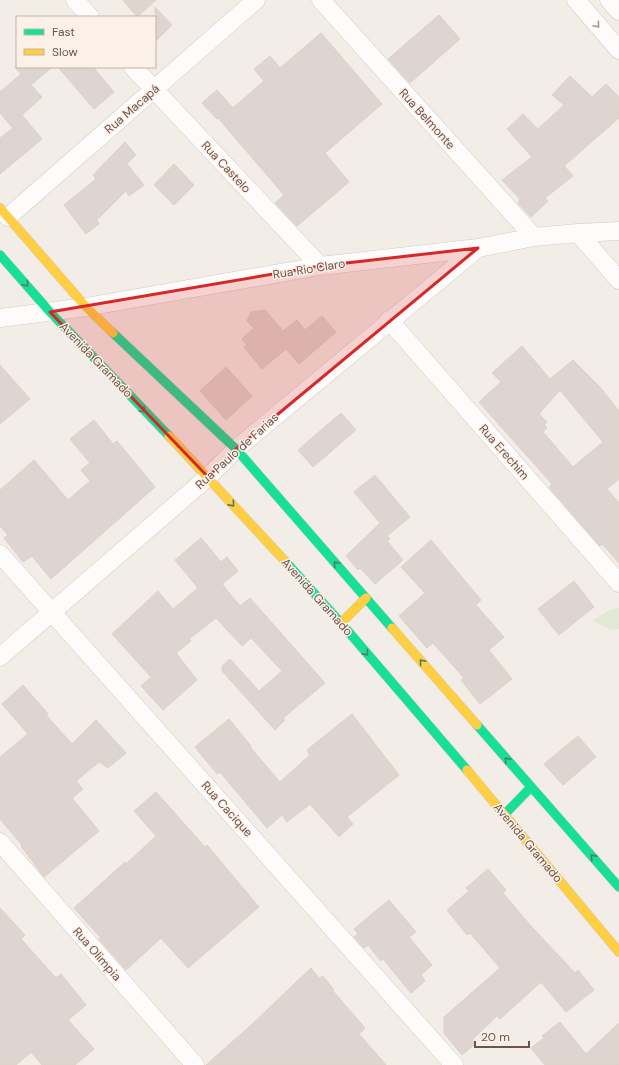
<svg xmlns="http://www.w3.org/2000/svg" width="619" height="1065" viewBox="0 0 619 1065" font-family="'DM Sans',sans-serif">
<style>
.green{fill:#e2e8d3}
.building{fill:#dfd5d0;stroke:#dbd0ca;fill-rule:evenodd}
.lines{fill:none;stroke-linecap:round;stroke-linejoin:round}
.street-casing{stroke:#d2cac6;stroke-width:19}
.fast-casing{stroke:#d2c8c4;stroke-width:10}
.slow-casing{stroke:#d2c8c4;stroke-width:10}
.street{stroke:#fdfcfb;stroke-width:18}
.fast{stroke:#16e098;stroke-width:9}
.slow{stroke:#ffcf43;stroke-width:9}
.oneway{stroke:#a69792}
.oneway2{stroke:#527d63}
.marked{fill:#d62828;fill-opacity:0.2;stroke:#d62828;stroke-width:3;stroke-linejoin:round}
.labels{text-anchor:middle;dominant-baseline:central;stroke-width:3;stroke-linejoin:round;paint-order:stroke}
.street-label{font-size:12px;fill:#6c534c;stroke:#fcf1e7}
</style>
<rect width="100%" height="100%" fill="#f3ede7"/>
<path class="green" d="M619,608v21l-7,1 -19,-9 16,-11z"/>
<path class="building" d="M123,0h33l-19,17z
M155,7l17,18 -17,17z
M439,15l21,24 -50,44 -22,-24z
M321,33l61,71 -57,49 24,29 -52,44 -22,-23 9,-8 -66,-77 -1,1 -15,-16 15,-13 16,18 31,-27 -10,-12 16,-13 10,12z
M15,67h37l-21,18 11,12 -20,18 20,24 -42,35v-36l13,-10 -13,-15v-21l21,-18z
M58,67h35l21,25 -20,17z
M570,76l22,21 14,-13 13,13v21l-55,48 9,10 -28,22 3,3 -17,16 -13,-14 2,-4 -18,-19 30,-23 -25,-28 16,-15 15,15 26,-24 -12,-10z
M125,142l11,13 -9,9 17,21 -15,11 -3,-5 -29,29 2,4 -13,10 -22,-29 32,-26 -3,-4z
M174,164l20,21 -20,20 -20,-20z
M265,310l18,21 14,-11 8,10 17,-14 14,16 -37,32 -13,-15 -24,20 -18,-22 3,-2 -5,-6 12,-11 -7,-7 4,-9z
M522,346l28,33 23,-19 27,27 19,24v68l-12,10 12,14v60l-17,-19 -2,2 -51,-59 3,-3 -73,-82 22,-20 -9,-9zM560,390l43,52 -30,25 -30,-35 4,-4 -3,-3 3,-3 -8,-8z
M0,365l30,34 -30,25z
M226,367l26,29 -26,24 -26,-29z
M341,413l15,17 -43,37 -15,-17z
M94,420l19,24 4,-3 38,46 -104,92 -19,-23 -9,6 -19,-24 4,-3 -8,-9v-36l34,-30 34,40 22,-19 -9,-11 9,-7 -20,-24z
M375,475l35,42 -23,19 3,3 -3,2 16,19 -28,24 -15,-16 -2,2 -12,-14 34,-33 -26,-31z
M201,538l20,24 6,-5 11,14 -16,13 18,22 10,-8 75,85 -42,35 2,2 -10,10 -53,-59v-5l8,-7 29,32 23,-20 -31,-33 -9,8 -26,-28 -27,21 2,2 -15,12 21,27 -34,30 -22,-24 10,-9 -39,-43 46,-43 15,18 25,-21 -23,-28z
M431,540l50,60 -5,5 28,32 -15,13 23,29 -32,25 -19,-24 3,-2 -31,-35 -6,5 -28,-32 26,-23 -24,-26z
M574,581l20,26 -35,28 -21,-26z
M23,685l25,29 -2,1 26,29 24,-24 30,33 -18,15 -9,-6 -23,19 7,8 -11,9 27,33 -55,46 -23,-31 1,-1 -22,-26v-62l28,-23 -26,-30z
M352,714l47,61 -52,42 6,7 -14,13 -29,-33 -23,18 -5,-7 -15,13 -47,-56 -3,2 -22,-27 34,-28 22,27 -1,1 30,35 30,-27 -3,-5z
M578,736l18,21 -33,28 -19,-21z
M156,792l49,55 2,-2 52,62 -71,61 -27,-30 -35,32 -27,-31 2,-1 -27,-30 51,-46 1,2 30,-28 -22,-25z
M488,869l18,21 -3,3 27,32 45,48 3,-3 16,20 -28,22 -25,-30 -41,37 -3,-3 -25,24 3,4 -13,11 -18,-22v-16l56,-49 -30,-35 -3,2 -20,-25 22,-19 -3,-3z
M389,900l27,32 -7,5 23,28 -11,10 4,6 -14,12 -28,-34 -2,2 -13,-16 -4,3 -10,-11 4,-3 -4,-5z
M0,908l25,27 -4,4 35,39 5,-4 25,31 -18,15 26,29 -19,16h-33l-11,-13 -15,13h-16z
M311,968l8,10 4,-2 11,14 -1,1 32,37 -6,6 27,31h-180l43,-38z
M560,1022l26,32 33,-31v42h-74l-14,-17 13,-10 -2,-2z"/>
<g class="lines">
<g class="street-casing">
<path id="street" d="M75,0l15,17
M321,0l213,237
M576,0l43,50
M609,0l10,11
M133,67l187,199
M8,217l248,-217
M578,233l41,47
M0,318l86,-11 234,-41 158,-18 56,-11 44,-4 41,-2
M389,320l230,263
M0,554l454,511
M0,657l208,-180 28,-28 242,-201
M0,842l195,223"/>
</g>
<g class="fast-casing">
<path id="fast" d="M0,255l50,57 119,124
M113,333l123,116 156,179
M285,561l56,62 126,147
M477,725l142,162
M505,814l26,-27"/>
</g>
<g class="slow-casing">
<path id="slow" d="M0,208l86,99 27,26
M169,436l116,125
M341,623l25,-25
M392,628l85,97
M467,770l152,182"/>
</g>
<use href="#street" class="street"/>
<use href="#fast" class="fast"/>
<use href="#slow" class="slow"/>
</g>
<defs><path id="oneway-chevron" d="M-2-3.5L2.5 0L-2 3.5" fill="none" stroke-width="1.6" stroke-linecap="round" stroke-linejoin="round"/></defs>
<use class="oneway" href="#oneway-chevron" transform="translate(597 25) rotate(49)"/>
<g class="oneway2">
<use href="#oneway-chevron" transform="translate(26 284) rotate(49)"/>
<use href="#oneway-chevron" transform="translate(143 410) rotate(46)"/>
<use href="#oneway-chevron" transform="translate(232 504) rotate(48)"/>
<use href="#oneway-chevron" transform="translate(336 564) rotate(-131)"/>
<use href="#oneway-chevron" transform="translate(366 653) rotate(49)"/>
<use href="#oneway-chevron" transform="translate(422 662) rotate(-131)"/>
<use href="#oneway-chevron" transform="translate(507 760) rotate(-131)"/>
<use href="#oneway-chevron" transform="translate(593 857) rotate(-132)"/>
</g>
<path class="marked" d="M478,248l-242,201 -28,28 -158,-165 270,-46z"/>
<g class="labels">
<g class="street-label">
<text transform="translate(132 109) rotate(-41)">Rua Macapá</text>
<text transform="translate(427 119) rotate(48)">Rua Belmonte</text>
<text transform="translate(226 167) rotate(47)">Rua Castelo</text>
<text transform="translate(309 269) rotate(-9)">Rua Rio Claro</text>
<text transform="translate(96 360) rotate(46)">Avenida Gramado</text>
<text transform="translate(237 451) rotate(-42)">Rua Paulo de Farias</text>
<text transform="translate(504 452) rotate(49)">Rua Erechim</text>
<text transform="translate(317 597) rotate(48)">Avenida Gramado</text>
<text transform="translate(227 809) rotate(48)">Rua Cacique</text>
<text transform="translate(528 843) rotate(50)">Avenida Gramado</text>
<text transform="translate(97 954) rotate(49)">Rua Olimpia</text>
</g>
</g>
<rect x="16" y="16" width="140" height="52" fill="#fcf1e7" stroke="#c2b2a9"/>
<rect x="24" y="29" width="20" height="6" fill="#16e098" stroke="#c2b2a9"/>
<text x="52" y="36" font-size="12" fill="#6c534c">Fast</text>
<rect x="24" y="49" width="20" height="6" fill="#ffcf43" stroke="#c2b2a9"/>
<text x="52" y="56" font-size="12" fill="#6c534c">Slow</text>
<path d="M475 1041v6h54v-6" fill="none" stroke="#6c534c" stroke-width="2"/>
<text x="481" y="1041" font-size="12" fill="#6c534c" stroke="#fcf1e7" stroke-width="3" paint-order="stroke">20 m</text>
</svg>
